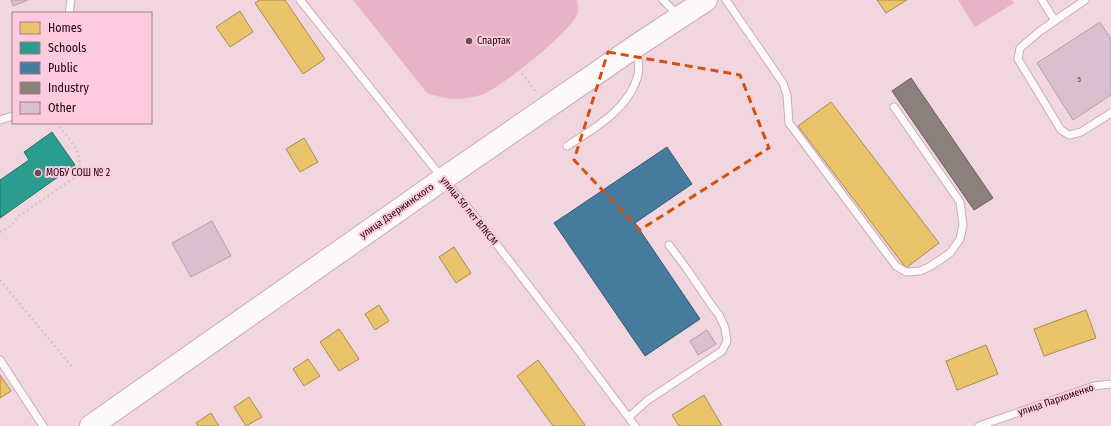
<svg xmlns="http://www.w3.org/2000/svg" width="1111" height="426" viewBox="0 0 1111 426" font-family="'Fira Sans Condensed',sans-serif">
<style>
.green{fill:#e7b3c7}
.homes{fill:#e9c46a;stroke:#ac8a4f}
.schools{fill:#2a9d8f;stroke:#276f69}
.public{fill:#457b9d;stroke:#3a5773}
.industry{fill:#8a817c;stroke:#6a5c5c}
.building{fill:#d9c0ce;stroke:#b69eac}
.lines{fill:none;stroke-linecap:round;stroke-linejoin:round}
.lane-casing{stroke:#c7acb6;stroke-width:9}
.primary-casing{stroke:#c7acb6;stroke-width:24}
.path{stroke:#cfc7ca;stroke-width:2.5;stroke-dasharray:2 3;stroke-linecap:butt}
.lane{stroke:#fdf9fa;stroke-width:7}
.primary{stroke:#fdf9fa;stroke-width:22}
.marked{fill:none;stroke:#d4500c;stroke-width:3;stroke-dasharray:8 5;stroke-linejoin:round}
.poi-dot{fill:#684e59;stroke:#fccbdd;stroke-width:1.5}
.labels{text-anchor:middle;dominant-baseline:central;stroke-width:4;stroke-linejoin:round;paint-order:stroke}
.number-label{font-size:8px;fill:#4e3440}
.poi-label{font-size:10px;fill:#1f0410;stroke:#fccbdd;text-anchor:start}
.street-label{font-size:10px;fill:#1f0410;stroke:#fccbdd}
</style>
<rect width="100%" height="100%" fill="#f1d6e0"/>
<path class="green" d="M353,0h224c1,4 2,9 1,12 -4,18 -79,77 -97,83 -22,6 -34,5 -54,-2z
M958,0h54l2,3 -39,24z"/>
<path class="homes" d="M259,0h26l40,59 -22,15 -48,-71z
M877,0h30l-21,13z
M240,11l13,21 -23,15 -14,-20z
M831,102l108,141 -33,25 -108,-142z
M304,138l14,24 -18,10 -14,-23z
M454,247l17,26 -15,10 -17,-26z
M379,305l10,16 -14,9 -10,-16z
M1086,310l10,28 -52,18 -10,-27z
M339,329l20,30 -20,12 -19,-29z
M986,345l12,29 -41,16 -11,-29z
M308,359l12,17 -16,10 -11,-17z
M538,360l47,65 -1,1h-31l-36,-50z
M0,375l11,16 -11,7z
M704,395l18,31h-43l-7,-11z
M249,397l13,20 -16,9 -12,-19z
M211,413l8,13h-21l-2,-3z"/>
<path class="schools" d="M52,132l23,33 -75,53v-38l29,-20 -5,-8z"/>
<path class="public" d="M667,147l25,37 -57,39 65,96 -55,37 -91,-133z"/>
<path class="industry" d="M911,78l82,120 -19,12 -82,-119z"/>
<path class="building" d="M11,0h17l-15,6z
M1100,22l11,17v56l-38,25 -36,-57z
M212,221l19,35 -40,21 -19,-34z
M707,330l9,14 -18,11 -8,-14z"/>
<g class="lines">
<g class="lane-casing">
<path id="lane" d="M300,0l143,179 31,36 98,127 63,84
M663,0l16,16
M726,0l57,83 4,12 2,28 107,143 10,6 14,-1 11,-5 19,-13 10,-14 3,-14 -3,-23 -66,-95
M1042,0l13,21
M1085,0l-45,31 -20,17 -2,11 43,71 8,5 12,-3 30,-19
M69,13l2,-13
M0,120l13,-4
M567,146c28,-18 62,-37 71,-71 2,-8 0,-17 -2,-25
M0,360l43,66
M629,417l19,-17 74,-49 5,-10 -2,-13 -6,-13 -7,-9 -25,-37 -18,-24
M979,426l115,-40 17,-2"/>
</g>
<g class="primary-casing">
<path id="primary" d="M91,426l352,-247 193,-133 70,-46"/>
</g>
<path class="path" d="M519,69l17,23
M0,232l11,-6 8,-10 59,-41c7,-23 -9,-36 -22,-52
M0,280l73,88"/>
<use href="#lane" class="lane"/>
<use href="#primary" class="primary"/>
</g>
<path class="marked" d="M608,52l132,23 29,73 -129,82 -66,-70z"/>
<g class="poi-dot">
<circle cx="469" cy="41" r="4"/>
<circle cx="38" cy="173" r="4"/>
</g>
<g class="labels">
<g class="number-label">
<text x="1079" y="79">5</text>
</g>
<g class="poi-label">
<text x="477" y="41">Спартак</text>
<text x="46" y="173">МОБУ СОШ № 2</text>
</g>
<g class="street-label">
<text transform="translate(397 211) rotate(-35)">улица Дзержинского</text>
<text transform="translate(469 211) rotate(51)">улица 50 лет ВЛКСМ</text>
<text transform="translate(1056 400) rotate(-19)">улица Пархоменко</text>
</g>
</g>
<rect x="12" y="12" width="140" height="112" fill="#fccbdd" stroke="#a47b8b"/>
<rect x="20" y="22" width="20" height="12" fill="#e9c46a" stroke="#a47b8b"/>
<text x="48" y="32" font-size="12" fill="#1f0410">Homes</text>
<rect x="20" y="42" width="20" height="12" fill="#2a9d8f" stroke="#a47b8b"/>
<text x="48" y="52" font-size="12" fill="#1f0410">Schools</text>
<rect x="20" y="62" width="20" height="12" fill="#457b9d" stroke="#a47b8b"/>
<text x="48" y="72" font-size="12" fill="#1f0410">Public</text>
<rect x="20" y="82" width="20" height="12" fill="#8a817c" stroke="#a47b8b"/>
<text x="48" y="92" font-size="12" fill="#1f0410">Industry</text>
<rect x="20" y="102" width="20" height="12" fill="#d9c0ce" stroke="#a47b8b"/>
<text x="48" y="112" font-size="12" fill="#1f0410">Other</text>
</svg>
